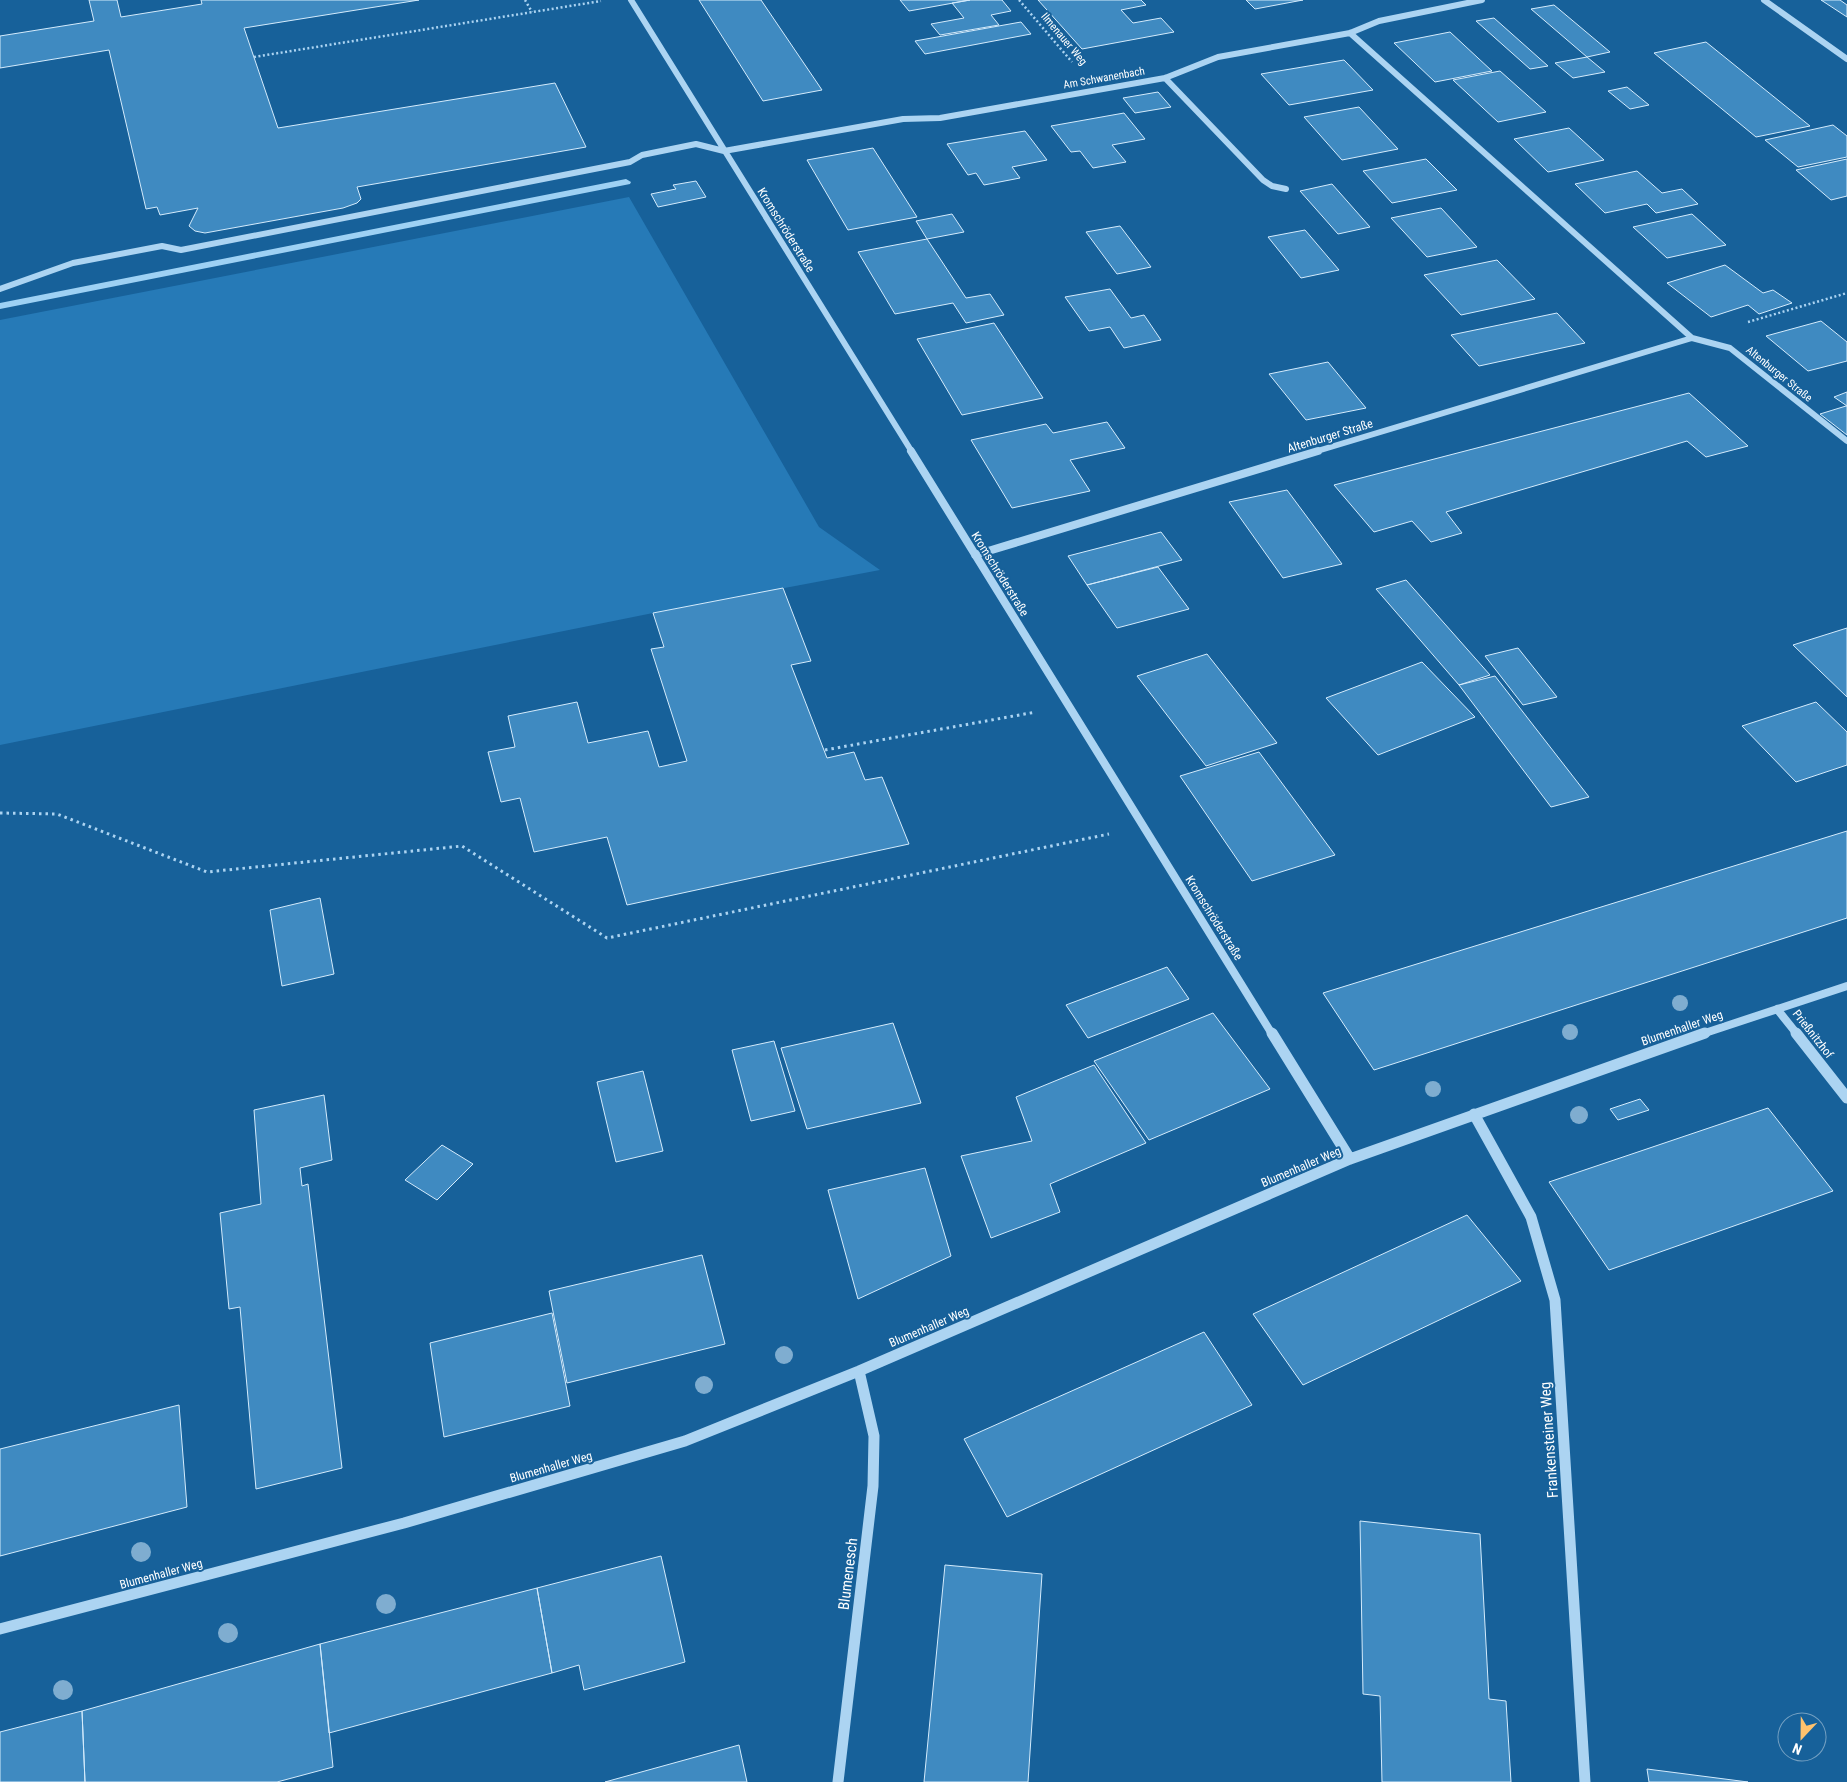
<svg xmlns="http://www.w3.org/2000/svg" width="1847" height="1782" viewBox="0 0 1847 1782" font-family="'Roboto Condensed',sans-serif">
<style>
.green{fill:#267ab7}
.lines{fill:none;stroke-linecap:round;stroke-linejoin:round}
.stream{fill:#9ed1f4;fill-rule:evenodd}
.building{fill:#3f8ac1;stroke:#d4ebfc}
.path-far1{stroke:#acd4f2;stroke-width:2.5;stroke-dasharray:2 2.5;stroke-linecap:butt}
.path{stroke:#acd4f2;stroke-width:3;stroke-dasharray:2.5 4;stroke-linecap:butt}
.minor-far2{stroke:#acd4f2;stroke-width:6}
.minor-far1{stroke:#acd4f2;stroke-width:8}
.minor{stroke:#acd4f2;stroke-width:11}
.tree{fill:#7fadd0}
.labels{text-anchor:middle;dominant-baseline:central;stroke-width:4;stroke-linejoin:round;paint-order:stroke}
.far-street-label{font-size:11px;fill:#fff;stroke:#17619a}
.street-label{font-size:12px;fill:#fff;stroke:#17619a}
.near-street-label{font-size:15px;fill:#fff;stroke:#17619a}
</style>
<rect width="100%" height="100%" fill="#17619a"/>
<path class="green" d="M629,197l190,330 61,43 -227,43 -653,132v-425z"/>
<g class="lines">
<path class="stream" d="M626,179l5,3 -1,2 -630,125v-6z"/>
</g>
<path class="building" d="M89,0h28l4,17 81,-13 -1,-4h218l-175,28 34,100 277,-45 31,64 -229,40 4,12 -4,4 -14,5 -138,25 -10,-2 -6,-5 9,-18 -38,7 -3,-8 -11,2 -37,-159 -109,18v-32l94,-15z
M699,0h62l61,90 -59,11z
M900,0h70l-61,11z
M970,0h32l9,11 -20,4 8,10 -59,10 -9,-11 33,-6 -12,-15z
M1038,0h103l5,5 -25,5 12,13 28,-5 13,14 -92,17z
M1246,0h57l-48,9z
M1821,0h19l7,5v12z
M1554,5l56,47 -23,5 -56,-48z
M1494,18l54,48 -18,3 -54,-48z
M1021,22l10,12 -106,20 -10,-13z
M1450,32l42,39 -57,11 -41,-39z
M1706,42l104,84 -54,11 -102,-84z
M1587,57l18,15 -32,6 -18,-15z
M1344,60l29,30 -84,15 -28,-31z
M1500,71l46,41 -48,10 -45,-42z
M1627,87l22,18 -19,4 -22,-18z
M1158,92l13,15 -36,6 -12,-15z
M1359,107l39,42 -56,11 -38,-43z
M1124,113l21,26 -33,6 14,17 -33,6 -13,-17 -9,1 -20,-26z
M1833,125l14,11v21l-49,10 -33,-27z
M1569,128l35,32 -56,12 -34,-33z
M1025,131l22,29 -35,7 8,11 -36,7 -8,-12 -8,2 -21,-31z
M873,148l44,69 -69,13 -41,-70z
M1426,159l31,31 -65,13 -29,-32z
M1847,159v37l-16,4 -35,-30z
M1637,171l25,22 20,-4 16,15 -42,9 -9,-9 -42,9 -30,-29z
M696,181l10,16 -48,10 -7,-13 25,-5 -3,-4z
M1332,184l38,43 -32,7 -38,-43z
M1441,208l36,39 -50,10 -36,-39z
M952,214l12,18 -37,7 -11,-18z
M1692,214l34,31 -59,13 -34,-31z
M1120,226l31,41 -34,7 -31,-42z
M1305,230l34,40 -38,8 -33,-41z
M927,239l39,59 24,-4 14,21 -38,8 -13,-20 -58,11 -37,-62z
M1497,260l38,39 -74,16 -37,-40z
M1725,265l38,28 10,-3 19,13 -33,11 -11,-9 -37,12 -44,-34z
M1110,289l21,29 13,-3 17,25 -37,8 -14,-21 -21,4 -24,-34z
M1557,313l28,30 -106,23 -28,-31z
M1821,321l26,21v19l-39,10 -42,-35z
M994,323l49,75 -81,17 -45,-76z
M1328,362l38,46 -60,12 -37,-46z
M1847,392v14l-13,-9z
M1689,393l59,53 -42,11 -19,-16 -241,71 16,21 -31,9 -19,-21 -38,11 -40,-47z
M1846,406h1v29l-27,-21z
M1107,422l18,26 -55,12 20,31 -78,17 -41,-68 75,-16 7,9z
M1287,490l55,74 -59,14 -54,-76z
M1161,532l21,28 -95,25 -19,-29z
M1158,567l31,42 -72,19 -30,-43z
M1406,580l84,95 -31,10 -83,-96z
M783,588l28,73 -20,4 36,93 27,-6 11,28 17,-3 27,67 -282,61 -20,-68 -73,15 -14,-54 -19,4 -13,-50 27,-5 -7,-31 69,-14 11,41 60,-12 11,36 28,-6 -36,-112 13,-2 -11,-34z
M1847,628v69l-54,-52z
M1518,648l39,49 -34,8 -38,-49z
M1207,654l70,89 -71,23 -69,-90z
M1422,662l53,55 -97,38 -52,-57z
M1495,676l94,121 -38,10 -92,-122z
M1816,702l31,30v33l-51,17 -54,-56z
M1259,752l76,103 -83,26 -72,-105z
M1847,831v87l-473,152 -51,-77z
M320,898l14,76 -52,12 -12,-76z
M1167,967l22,32 -101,39 -22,-33z
M1213,1013l57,76 -121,51 -55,-79z
M893,1023l28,80 -114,26 -26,-81z
M774,1041l21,70 -44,10 -19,-71z
M1094,1065l52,78 -96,41 10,28 -69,26 -30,-82 71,-15 -16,-44z
M643,1071l20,80 -47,11 -19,-80z
M324,1095l8,65 -32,8 2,18 6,-2 34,284 -86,21 -16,-182 -11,2 -9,-96 41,-9 -7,-94z
M1640,1099l9,11 -31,10 -8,-11z
M1768,1108l65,83 -224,79 -60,-88z
M442,1145l31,19 -36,36 -32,-20z
M925,1168l26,88 -93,43 -30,-109z
M1467,1215l54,66 -218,104 -50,-71z
M702,1255l23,89 -158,39 -18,-92z
M552,1313l18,93 -126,31 -14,-94z
M1204,1332l48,73 -245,112 -43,-78z
M179,1405l8,102 -187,49v-107z
M1360,1521l120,13 9,165 17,2 5,81h-129l-2,-86 -17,-2z
M661,1556l24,106 -101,28 -5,-25 -27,8 -15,-85z
M945,1565l97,9 -14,208h-104z
M537,1588l15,85 -223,60 -9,-89z
M320,1644l13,123 -56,15h-192l-3,-71z
M82,1711l3,71h-85v-50z
M739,1745l8,37h-142z
M1647,1769l101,13h-99z"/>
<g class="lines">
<path class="path-far1" d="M525,0l7,12
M1019,0l53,62
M254,57l347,-56
M1748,322l99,-29"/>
<path class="path" d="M825,750l211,-38
M0,813l57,1 150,58 255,-26 145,92 502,-104"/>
<path class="minor-far2" d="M631,0l281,452
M1764,0l83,59
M1165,78l98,102 9,6 14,3
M0,289l73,-26 89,-17 19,4 449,-88 12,-7 54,-11 28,7 179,-32 37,-1 225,-40 53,-21 132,-24 29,-12 103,-21
M1692,338l38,10 117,93
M1314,452l378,-114 -342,-305"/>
<path class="minor-far1" d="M911,451l361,583
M975,555l343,-104
M1777,1009l20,25
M1702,1034l145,-48"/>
<path class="minor" d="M1272,1033l78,126
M1796,1033l51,65
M1474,1114l57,103 24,83 30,482
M0,1629l404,-106 281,-82 174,-70 491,-212 355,-126
M838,1782l35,-296 1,-50 -15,-65"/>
</g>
<g class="tree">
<circle cx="1680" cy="1003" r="8"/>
<circle cx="1570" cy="1032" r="8"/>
<circle cx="1433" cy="1089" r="8"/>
<circle cx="1579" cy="1115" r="9"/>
<circle cx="784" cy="1355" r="9"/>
<circle cx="704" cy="1385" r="9"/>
<circle cx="141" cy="1552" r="10"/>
<circle cx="386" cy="1604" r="10"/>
<circle cx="228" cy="1633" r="10"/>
<circle cx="63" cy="1690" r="10"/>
</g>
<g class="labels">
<g class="far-street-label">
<text transform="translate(1064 39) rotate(50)">Ilmenauer Weg</text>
<text transform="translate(1104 78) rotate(-10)">Am Schwanenbach</text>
<text transform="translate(1779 374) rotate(39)">Altenburger Straße</text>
</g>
<g class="street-label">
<text transform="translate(786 230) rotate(58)">Kromschröderstraße</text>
<text transform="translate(1330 436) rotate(-17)">Altenburger Straße</text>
<text transform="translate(1000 574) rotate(58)">Kromschröderstraße</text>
<text transform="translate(1214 918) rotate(58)">Kromschröderstraße</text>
<text transform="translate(1682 1028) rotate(-19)">Blumenhaller Weg</text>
<text transform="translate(1813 1034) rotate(52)">Prießnitzhof</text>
<text transform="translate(1301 1167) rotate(-23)">Blumenhaller Weg</text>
<text transform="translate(929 1327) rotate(-23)">Blumenhaller Weg</text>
<text transform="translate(551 1467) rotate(-16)">Blumenhaller Weg</text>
<text transform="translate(161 1574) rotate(-15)">Blumenhaller Weg</text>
</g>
<g class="near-street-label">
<text transform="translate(1549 1440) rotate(-94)">Frankensteiner Weg</text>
<text transform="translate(848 1574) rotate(-83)">Blumenesch</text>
</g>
</g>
<g transform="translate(1802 1737) rotate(202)"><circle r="24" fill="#17619a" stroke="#74a0c2"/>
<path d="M0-4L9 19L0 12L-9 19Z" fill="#ffc26d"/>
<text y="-8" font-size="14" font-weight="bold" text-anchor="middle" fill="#ffffff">N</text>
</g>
</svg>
